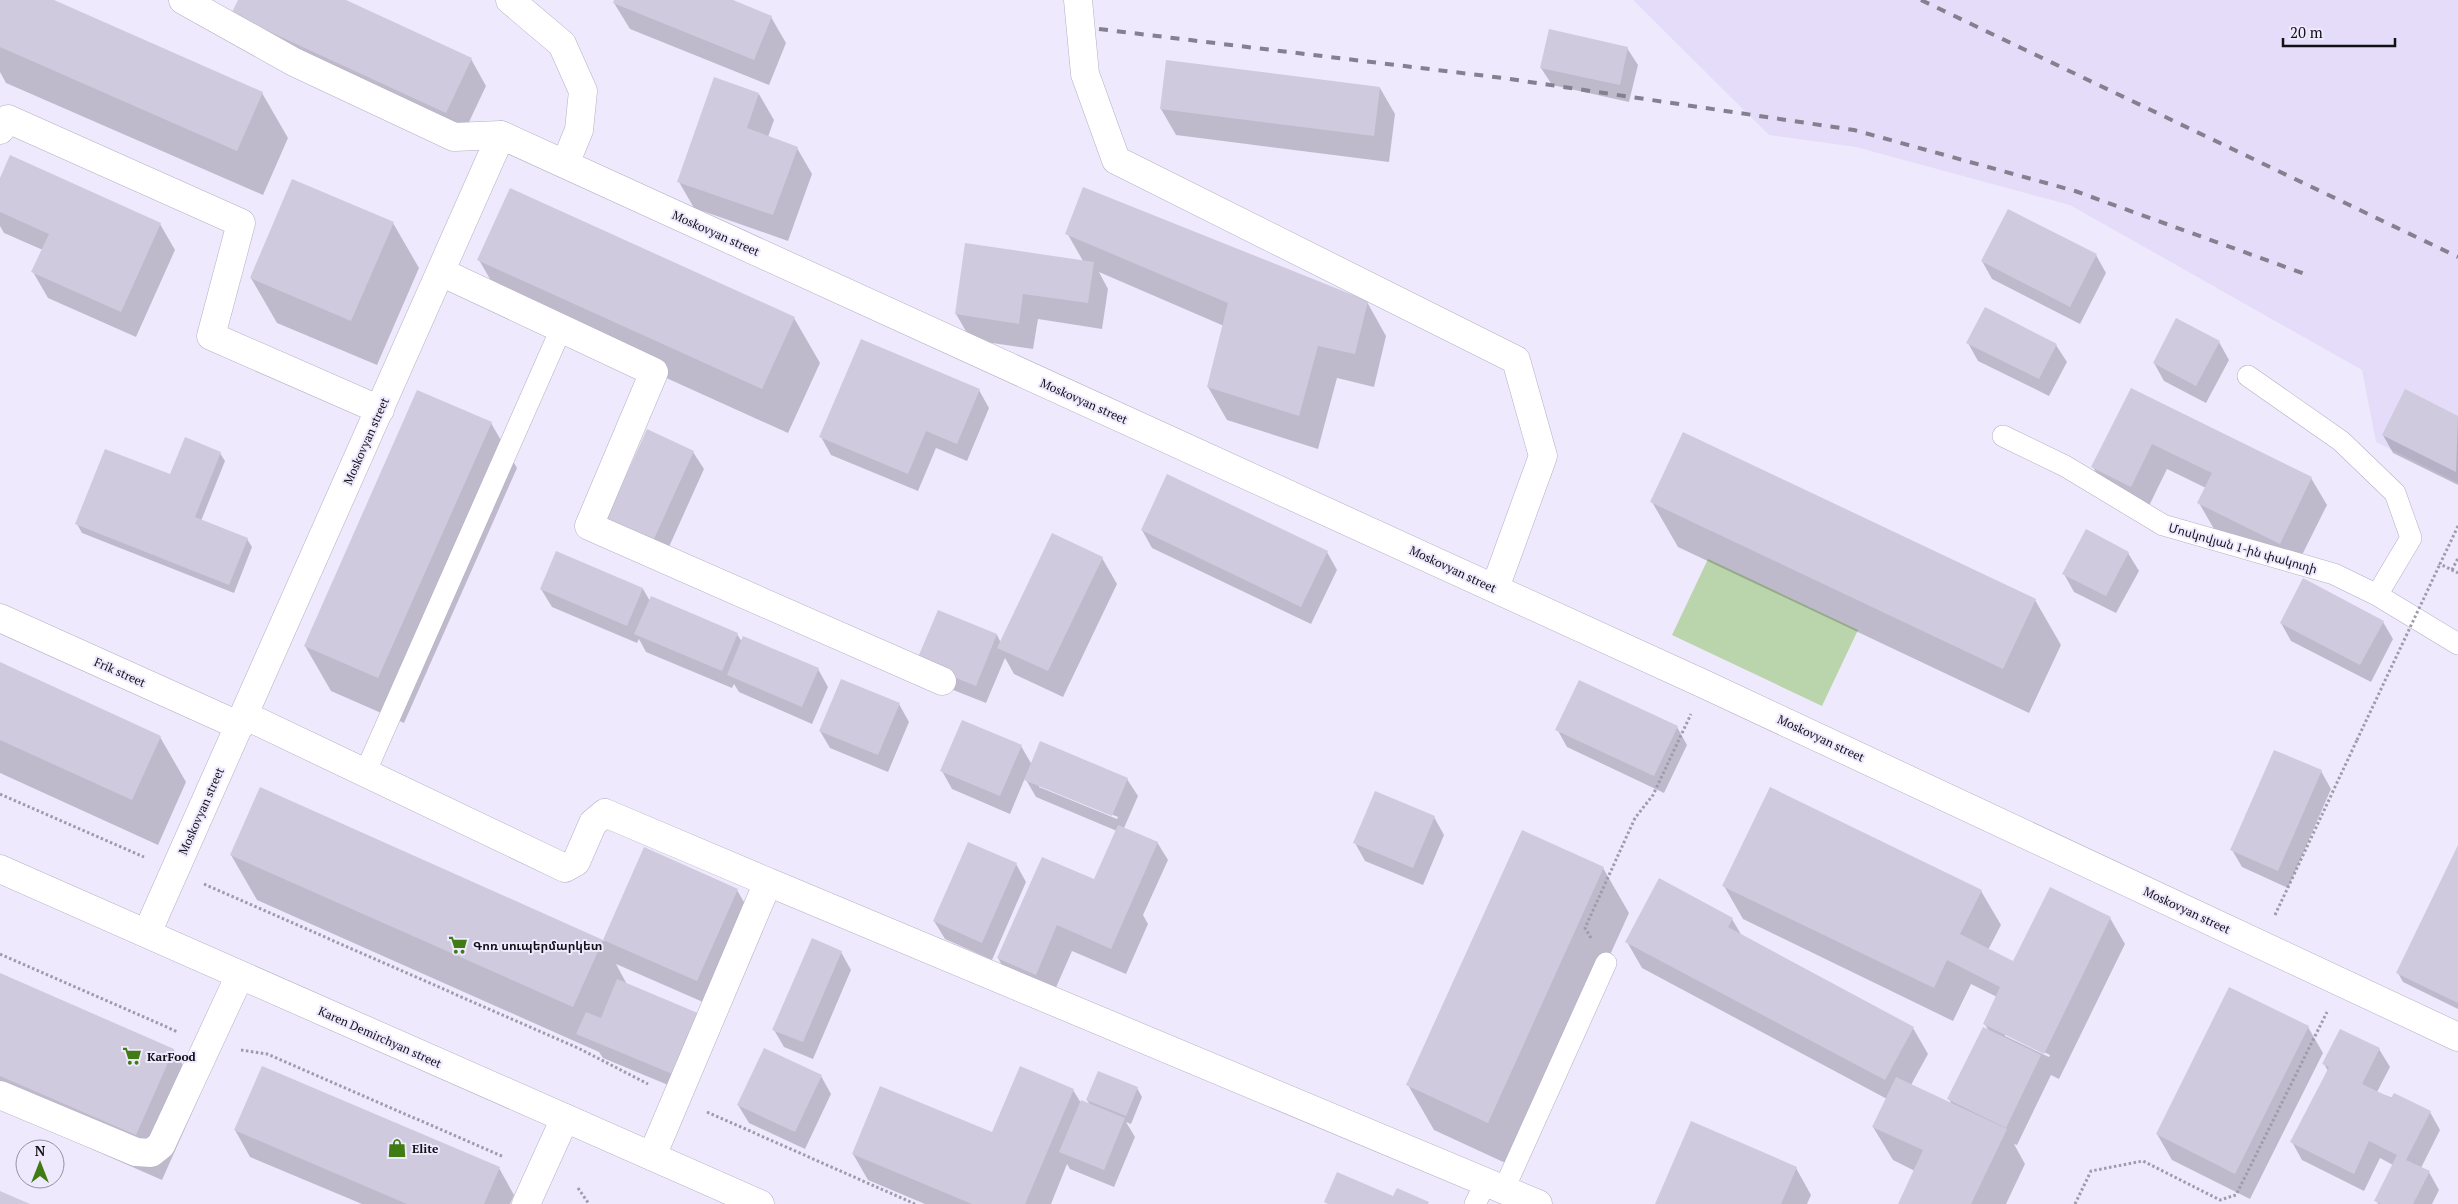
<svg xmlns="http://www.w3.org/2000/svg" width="2458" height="1204" viewBox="0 0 2458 1204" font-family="'PT Serif','Noto Sans Armenian',serif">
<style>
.built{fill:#e4dcf8}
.green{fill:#bad5ac}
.shadow{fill:#0003;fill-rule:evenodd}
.building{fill:#d0cade}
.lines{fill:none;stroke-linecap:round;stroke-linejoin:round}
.service-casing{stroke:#b4afc2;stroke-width:22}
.minor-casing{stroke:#b4afc2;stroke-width:29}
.tertiary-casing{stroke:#b4afc2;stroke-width:29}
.path{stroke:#a09bab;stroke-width:3;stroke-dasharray:2.5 2.5;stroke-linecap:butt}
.service{stroke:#fff;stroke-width:21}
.minor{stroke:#fff;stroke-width:28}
.tertiary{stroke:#fff;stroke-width:28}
.rail{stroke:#84808f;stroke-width:4;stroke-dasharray:9 9;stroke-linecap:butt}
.path-bridge{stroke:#a09bab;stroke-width:3;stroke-dasharray:2.5 2.5;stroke-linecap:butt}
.labels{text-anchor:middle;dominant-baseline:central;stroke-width:4;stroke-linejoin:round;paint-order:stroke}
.street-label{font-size:12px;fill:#121017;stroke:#efe9fe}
.poi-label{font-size:12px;font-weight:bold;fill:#121017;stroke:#efe9fe;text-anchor:start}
</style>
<rect width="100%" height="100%" fill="#efe9fe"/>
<path class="built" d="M1633,0h825v483l-82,-41 -14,-72 -292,-165 -214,-58 -87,-12z"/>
<path class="green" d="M1708,559l150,71 -36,76 -150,-71z"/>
<path class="shadow" d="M0,0h51l211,93 26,45 -25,57 -257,-112 -6,-11z
M239,0h104l128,59 15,27 -25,53 -228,-125z
M616,0h113l42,17 15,26 -17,42 -139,-56 -16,-26z
M1627,48l11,17 -9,37 -77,-17 -11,-17z
M1380,88l15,26 -6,48 -213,-27 -15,-26z
M759,94l15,26 -6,17 29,11 15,26 -24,67 -94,-33 -15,-26z
M0,181l160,43 15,26 -39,87 -88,-39 -15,-26 10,-22 -39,-17 -4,-7z
M393,223l26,45 -42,97 -100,-42 -26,-45z
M1067,233l300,69 19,34 -12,51 -37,-9 -19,71 -91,-29 -19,-33 16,-61 -125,-54 9,17 -6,40 -64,-10 -5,30 -62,-9 -15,-26 127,-53z
M2096,255l10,18 -26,51 -88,-45 -10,-18z
M479,260l315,58 26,45 -32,70 -283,-128z
M2219,342l10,18 -23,43 -42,-22 -10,-18z
M1968,343l88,2 11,17 -18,34 -71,-35z
M979,390l10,18 -22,53 -31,-13 -18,43 -87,-36 -10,-18z
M2131,390l180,88 16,27 -32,64 -81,-40 -15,-26 7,-15 -39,-19 -21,43 -38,-18 -15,-27z
M2406,391l52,26v68l-65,-32 -10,-18z
M491,423l26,45 -113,255 -73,-32 -26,-45z
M693,452l11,17 -40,89 -46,-20z
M220,453l5,8 -24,60 46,18 5,8 -18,46 -152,-60 -5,-9z
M1652,502l383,98 26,45 -32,68 -351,-166z
M1142,530l185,22 10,18 -26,54 -159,-76z
M557,553l86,36 7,12 87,33 5,8 76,27 10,18 -16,37 -73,-32 -5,-8 -2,4 -86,-36 -7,-13 -2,4 -85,-36 -11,-18z
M2128,553l11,18 -23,42 -42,-21 -10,-18z
M1102,558l15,26 -54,113 -49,-23 -9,-16 -19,45 -58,-23 11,-68 58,23 4,8z
M2383,622l10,17 -22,43 -80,-41 -10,-18z
M0,664l160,73 26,45 -28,63 -158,-72z
M899,704l10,18 -21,50 -58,-24 -10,-17z
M1677,727l10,18 -23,48 -97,-46 -10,-18z
M1021,746l11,19 95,14 11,17 -14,32 33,14 11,18 -25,55 5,9 -22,50 -54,-23 -22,50 -37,-16 -15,-27 100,-76 19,-51 -81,-34 -11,-19 -15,36 -58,-25 -10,-18zM1039,784l79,33 -1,2 -78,-32z
M2321,771l10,18 -43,99 -46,-21 -10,-17z
M261,789l343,152 41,-92 92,41 15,26 -40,90 -96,-42 69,128 -82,-34 -4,-6 -342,-152 -26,-45z
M1434,817l10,18 -21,50 -58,-24 -10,-18z
M2458,848v161l-55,-27 -5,-9z
M1016,864l10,18 -34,78 -47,-21 -11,-18z
M1603,868l26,45 -115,254 -80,-37 -26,-45z
M1724,886l257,5 20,34 -13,25 24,12 98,-44 15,26 -66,135 -8,-4 -34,70 -3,-1 11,20 -19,40h-107l16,-33 -22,-11 -20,-33 14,-28 -245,-131 -15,-26 105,-23 10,17 171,92 15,26 -17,31 41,20 -3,-6 40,-68 -5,-8 13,-26 -26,-13 -18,37 -210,-102zM2005,1033l45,22 -1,2 -44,-21z
M841,952l10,18 -38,89 -29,-12 -10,-17z
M0,974l174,76 26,45 -38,85 -162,-71z
M2308,1027l15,26 -73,146 -78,-39 -15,-26z
M2379,1049l11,18 -13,25 53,20 10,18 -19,38 8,4 10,18 -7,14h-54l-2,-4 17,-35 -13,-7 -16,33 -62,-31 -10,-18 36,-71 -4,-7z
M821,1076l10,18 -26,55 -56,-26 -11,-18z
M1137,1088l5,9 -11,27 -5,-2 9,15 -21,50 -44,-18 -3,-5 -16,40h-126l-57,-24 -15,-26 140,-20 80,-44 8,13 9,2 -3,-5z
M235,1130l264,38 15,27 -4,9h-148l-112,-47z
M1796,1168l15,27 -4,9h-151z"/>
<path class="building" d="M0,0h54l209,92 -26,59 -237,-104z
M238,0h108l126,58 -26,55 -215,-99z
M614,0h119l39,16 -18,44 -141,-57z
M1549,29l79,18 -8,38 -80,-17z
M1166,60l214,27 -6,49 -214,-27z
M714,77l45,16 -12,35 51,19 -25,68 -96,-33z
M10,155l151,68 -40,89 -90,-40 18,-38 -49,-22v-34z
M292,179l102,43 -43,99 -101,-43z
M1083,187l285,114 -13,53 -37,-8 -19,70 -92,-29 21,-84 -163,-69z
M510,188l285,129 -33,72 -285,-129z
M2008,209l89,45 -27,53 -89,-46z
M965,243l129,19 -6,41 -65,-9 -4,30 -64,-10z
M1985,307l72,37 -18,35 -73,-36z
M2176,318l44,23 -24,45 -43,-23z
M861,339l119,50 -23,55 -31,-13 -18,43 -89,-37z
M2131,388l181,89 -32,67 -83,-41 15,-30 -60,-29 -21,43 -40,-20z
M2405,389l53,27 -2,56 -74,-37z
M417,390l75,32 -114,256 -74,-32z
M647,429l47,22 -41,90 -47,-21z
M1683,432l353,167 -33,70 -353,-167z
M185,437l36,15 -26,65 53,21 -19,47 -154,-61 30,-75 65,25z
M1167,474l161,77 -27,56 -160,-77z
M2086,529l43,23 -23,44 -44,-22z
M1052,533l51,24 -55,114 -51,-23z
M556,551l87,37 -16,38 -87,-37z
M2303,578l81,43 -24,44 -80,-42z
M651,596l87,37 -16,38 -88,-37z
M938,610l59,24 -21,52 -60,-24z
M743,636l76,32 -17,39 -75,-32z
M0,662l161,74 -29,64 -132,-60z
M841,679l59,24 -22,52 -59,-24z
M1579,680l99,46 -24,50 -99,-46z
M962,720l60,25 -22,51 -60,-25z
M1040,741l88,37 -16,38 -88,-36z
M2274,750l48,20 -44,101 -48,-21z
M260,787l343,153 -30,67 -343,-152z
M1770,787l212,103 -22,44 53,27 37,-74 61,30 -67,137 -61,-30 17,-37 -53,-27 -13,28 -212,-102z
M1375,791l60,25 -22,52 -60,-25z
M1118,825l40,17 -47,107 -54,-24 -21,50 -39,-17 45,-101 52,22z
M1522,830l82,37 -116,256 -82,-38z
M968,842l49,21 -35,80 -49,-22z
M2458,845v158l-62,-30z
M644,847l94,42 -41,92 -94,-41z
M1659,878l74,40 -5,9 186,100 -29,53 -260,-138z
M812,938l30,13 -39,91 -31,-12z
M0,973l174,76 -38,86 -136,-59z
M617,979l83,35 -25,61 -99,-41 10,-22 15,6z
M2229,987l80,39 -74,148 -79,-40z
M1983,1027l58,28 -35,73 -59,-29z
M2340,1029l40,19 -18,36 29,14 3,-5 37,18 -25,49 24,11 -17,33h-32l-7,-3 23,-46 -28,-14 -15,33 -64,-32 39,-75 -7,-3z
M764,1048l58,27 -27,57 -58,-27z
M262,1066l238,101 -16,37h-77l-173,-74z
M1020,1066l54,23 -49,115h-53l-120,-50 28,-68 112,46z
M1098,1071l40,16 -12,29 -40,-16z
M1896,1077l111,52 -36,75h-73l25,-54 -51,-23z
M1081,1100l44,18 -21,52 -45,-18z
M1691,1121l106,46 -16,37h-126z
M1337,1172l56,24 4,-8 32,14 -1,2h-100l-4,-2z
M0,1191l30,13h-30z"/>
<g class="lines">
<g class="service-casing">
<path id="service" d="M2248,376l93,65 54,52 16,45 -34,57
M2003,436l62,30 98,59 171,49 43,21 81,49
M365,773l196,-444
M1504,1189l102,-226
M1475,1204l11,-22"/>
</g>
<g class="minor-casing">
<path id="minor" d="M183,0l111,62 160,75 47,-2 1205,550 752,352
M510,0l52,44 21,47 -4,39 -14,34
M1078,0l7,74 31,86 400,200 27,96 -48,132
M0,130l8,-11 233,104 -30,113 169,74
M441,272l213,100 -65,154 353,155
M0,618l240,108
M244,715l321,153 11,-6 17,-39 12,-10 163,69
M147,933l354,-798
M0,1095l136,57 15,1 10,-8 79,-170
M652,1156l116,-274 770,322
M526,1204l39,-86"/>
</g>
<g class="tertiary-casing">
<path id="tertiary" d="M0,869l760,335"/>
</g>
<path class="path" d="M2458,526l-18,38 18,9
M2452,570l6,-12
M0,794l144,63
M204,884l376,165 68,35
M2275,915l82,-175
M1591,938l-6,-10 50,-110 18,-23 38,-81
M0,954l178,78
M241,1050l26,4 237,103
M707,1112l208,92
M578,1188l11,16
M2075,1204l16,-33 52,-10 77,39 16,-5 91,-183"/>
<use href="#service" class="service"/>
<use href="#minor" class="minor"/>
<use href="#tertiary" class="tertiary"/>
<path class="rail" d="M1921,0l537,257
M1099,29l404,49 351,52 221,61 230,83"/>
<path class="path-bridge" d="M2357,740l83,-176"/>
</g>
<defs>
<g id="supermarket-bare" transform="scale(1.5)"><path d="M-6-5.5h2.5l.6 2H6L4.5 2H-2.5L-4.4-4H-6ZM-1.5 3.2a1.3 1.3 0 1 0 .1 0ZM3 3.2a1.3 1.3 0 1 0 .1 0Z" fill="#407b14" stroke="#efe9fe" stroke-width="2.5" paint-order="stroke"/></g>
<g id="shop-bare" transform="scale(1.5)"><path d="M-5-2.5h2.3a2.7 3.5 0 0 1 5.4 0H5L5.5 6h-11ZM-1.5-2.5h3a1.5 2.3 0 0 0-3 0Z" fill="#407b14" stroke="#efe9fe" stroke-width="2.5" paint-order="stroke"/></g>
</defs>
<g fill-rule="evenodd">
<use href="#supermarket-bare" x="458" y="945"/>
<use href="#supermarket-bare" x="132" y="1056"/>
<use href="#shop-bare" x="397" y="1148"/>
</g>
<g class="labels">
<g class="street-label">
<text transform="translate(716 233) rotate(24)">Moskovyan street</text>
<text transform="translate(1084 401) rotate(24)">Moskovyan street</text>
<text transform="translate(366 441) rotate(-66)">Moskovyan street</text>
<text transform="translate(2243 548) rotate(16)">Մոսկովյան 1-ին փակուղի</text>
<text transform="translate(1453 569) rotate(25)">Moskovyan street</text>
<text transform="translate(120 672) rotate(24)">Frik street</text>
<text transform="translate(1821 738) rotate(25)">Moskovyan street</text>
<text transform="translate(201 811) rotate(-66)">Moskovyan street</text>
<text transform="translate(2187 910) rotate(25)">Moskovyan street</text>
<text transform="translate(380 1037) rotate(24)">Karen Demirchyan street</text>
</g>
<g class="poi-label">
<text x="473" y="945">Գոռ սուպերմարկետ</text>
<text x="147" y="1056">KarFood</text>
<text x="412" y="1148">Elite</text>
</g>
</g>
<g transform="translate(40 1164)"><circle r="24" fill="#efe9fe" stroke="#9792a2"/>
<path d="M0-4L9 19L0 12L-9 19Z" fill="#407b14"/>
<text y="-8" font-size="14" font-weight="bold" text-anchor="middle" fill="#121017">N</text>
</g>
<path d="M2283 38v8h112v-8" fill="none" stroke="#121017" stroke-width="2.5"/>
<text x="2290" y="38" font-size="15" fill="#121017" stroke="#efe9fe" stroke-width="4" paint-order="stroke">20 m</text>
</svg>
